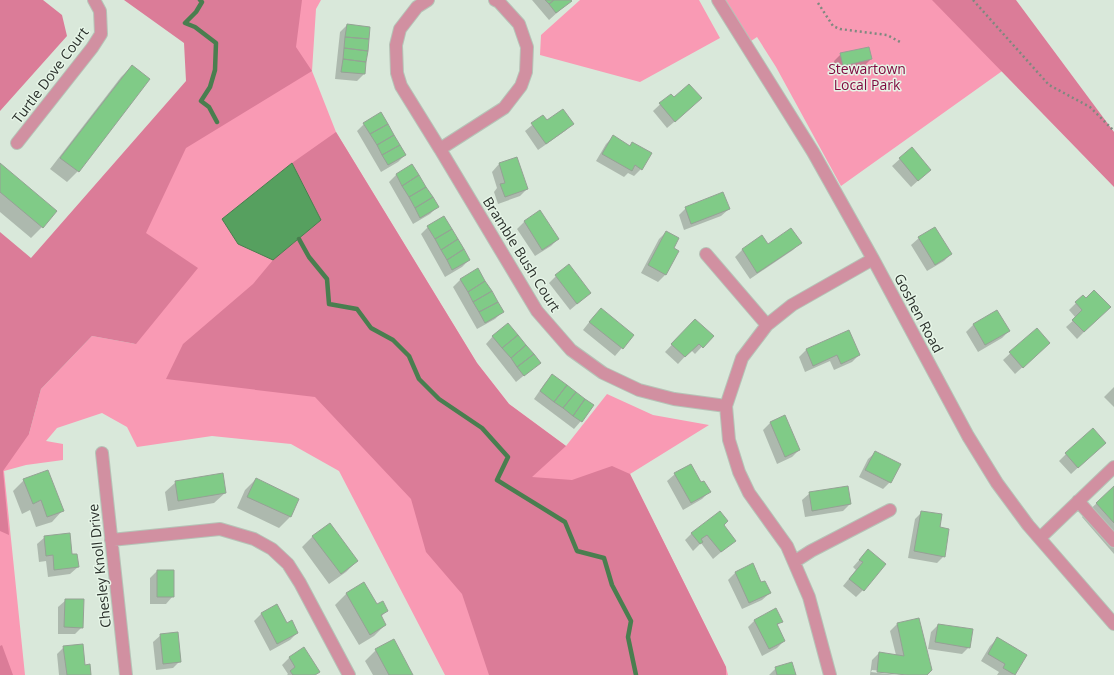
<svg xmlns="http://www.w3.org/2000/svg" width="1114" height="675" viewBox="0 0 1114 675" font-family="'Open Sans',sans-serif">
<style>
.green{fill:#f99ab4}
.forest{fill:#db7c98}
.water{fill:#56a05f;stroke:#497e4f}
.shadow{fill:#0003}
.lines{fill:none;stroke-linecap:round;stroke-linejoin:round}
.stream{stroke:#497e4f;stroke-width:4.5}
.building{fill:#80cb87;stroke:#95a295}
.minor-casing{stroke:#b6c3b7;stroke-width:14}
.path{stroke:#7e897f;stroke-width:2.5;stroke-dasharray:2 3;stroke-linecap:butt}
.minor{stroke:#d190a1;stroke-width:12}
.labels{text-anchor:middle;dominant-baseline:central;stroke-width:3;stroke-linejoin:round;paint-order:stroke}
.park-label{font-size:14px;fill:#7f083e;stroke:#e6f5e7}
.street-label{font-size:14px;fill:#2a302b;stroke:#e6f5e7}
</style>
<rect width="100%" height="100%" fill="#d9e8da"/>
<path class="green" d="M263,0h58l-5,9 -4,62 24,61 141,231 32,41 57,42 41,-52 46,21 56,10 -79,49 96,193 2,8h-283l-106,-204 -48,-27 -79,-8 -75,11 -10,-20 -25,-14 -45,15 -11,13 17,3v16l-37,5 -22,6 21,204h-25v-243l29,2 12,-45 51,-53 44,8 -136,-50z
M580,0h119l21,38 -80,44 -100,-27 1,-20z
M721,0h220l64,69 -164,117 -65,-119 -19,-30 -9,6z"/>
<path class="forest" d="M0,0h43l19,15 5,21 -67,75z
M124,0h178l-6,47 16,24 -126,77 -40,85 52,35 -62,76 -44,-8 -51,53 -12,45 -26,37 6,64 -9,-4v-299l31,26 155,-177 -2,-38z
M932,0h84l98,132v55z
M336,132l141,231 32,41 57,42 -34,31 40,3 40,-14 18,8 96,193v8h-237l-27,-81 -36,-42 -15,-53 -96,-102 -149,-18 17,-35 70,-60 20,-24 48,-40 -29,-57z
M2,645l11,30h-13v-29z"/>
<path class="water" d="M292,163l29,57 -48,40 -35,-16 -16,-25z"/>
<path class="shadow" d="M532,0h38v1l-21,19z
M347,25l22,2 -5,47 -7,7 -22,-2 5,-47z
M841,54l30,5 -7,7 -28,6 -2,-11z
M132,66l16,13 -70,92 -11,11 -17,-13 71,-92z
M670,95l4,4 19,7 -26,22 -14,-17z
M543,116l3,5 26,3 -7,7 -27,19 -13,-19z
M364,124l41,31 -7,7 -17,10 -24,-41z
M613,137l16,9 3,-3 9,26 -7,7 -6,-3 -4,4 -28,-16 10,-17z
M911,149l19,21 -19,17 -19,-21z
M517,158l10,31 -7,7 -22,8 -4,-12 3,-4 -5,-16 7,-8z
M0,164l42,63 -11,11 -31,-26z
M412,165l25,42 -7,7 -17,10 -24,-42 7,-7z
M686,208l43,1 -8,7 -37,14 -5,-15z
M540,212l18,27 -7,7 -16,10 -18,-27 7,-7z
M428,227l41,33 -7,7 -17,10 -24,-43z
M935,228l16,26 -7,7 -17,10 -16,-26 8,-7z
M666,232l7,17 -8,26 -7,7 -17,-9 18,-34z
M762,237l5,8 33,-2 -7,7 -43,29 -15,-22 7,-7z
M556,276l34,17 -20,17 -21,-27z
M461,279l41,33 -7,7 -18,10 -24,-42z
M1083,296l3,4 23,7 -32,32 -11,-12 10,-9 -7,-8z
M594,316l39,19 -18,21 -32,-26z
M695,320l17,16 -17,18 -4,-4 -13,14 -13,-12z
M974,324l35,7 -7,7 -24,14 -12,-20z
M1037,329l5,21 -27,24 -12,-14z
M849,331l10,24 -7,7 -18,8 -4,-9 -25,11 -6,-15 7,-7z
M493,336l46,27 -23,19 -30,-38z
M552,376l29,45 -7,8 -40,-30 11,-16z
M1114,387v20l-10,-10z
M770,423l29,27 -7,7 -15,7 -14,-34z
M1097,450l-26,24 -12,-13 7,-7z
M876,452l14,30 -7,7 -24,-12 9,-18z
M675,474l26,10 8,8 -7,7 -19,11 -16,-29z
M256,479l42,20 -8,18 -11,11 -42,-20 8,-18z
M24,480l38,31 -10,11 -16,5 -6,-17 -8,4 -9,-23z
M176,482l49,11 -11,10 -46,8 -3,-19z
M1114,487v67l-32,-37z
M810,493l40,11 -7,7 -38,6 -3,-17z
M922,512l17,16 5,28 -7,7 -29,-5 7,-39z
M723,525l11,16 -21,18 -12,-16 -8,8 -8,-11 7,-7z
M313,536l44,25 -11,11 -17,12 -27,-37z
M45,537l26,18 7,12 -8,7 -22,3 -2,-16 -7,1 -2,-18z
M868,550l-5,40 -7,7 -13,-11 13,-16 -3,-3z
M157,571h16v25l-7,8h-16v-26z
M736,572l25,12 9,9 -8,7 -20,9 -14,-29z
M364,584l13,21 10,5 -6,7 4,8 -11,11 -15,9 -24,-40 11,-11z
M66,600l16,27 -7,7h-17v-27z
M277,605l10,19 10,9 -7,7 -20,11 -16,-30 7,-7z
M755,620l26,1 -4,5 7,15 -7,7 -15,8 -14,-29z
M897,624l29,51 -54,-5 -1,2 26,3h-27l2,-15 7,-7 17,2 -6,-24z
M938,625l31,22 -7,7 -34,-5 3,-17z
M161,635l19,26 -7,7 -17,2 -3,-28z
M998,638l27,17 -12,20h-16l2,-3 -18,-11 9,-15z
M64,647l20,19 6,9h-31l-2,-21z
M303,649l12,26h-28l1,-1 -6,-9 7,-7z
M376,650l36,25h-39l-8,-14z
M776,668l19,7h-26z"/>
<g class="lines">
<path class="stream" d="M200,0l2,2 -6,10 -11,11 10,4 21,16 -1,27 -5,17 -9,14 8,6 8,15
M299,239l10,18 18,22 2,25 28,5 14,19 22,12 16,16 10,23 20,20 43,29 26,29 -11,23 68,42 12,29 27,7 8,27 19,36 -3,16 8,38"/>
</g>
<path class="building" d="M545,0h9l-5,4z
M554,0h17l1,1 -16,12 -7,-9z
M347,24l23,3 -1,12 -24,-2z
M345,37l24,2 -1,12 -24,-3z
M869,47l3,12 -29,7 -3,-13z
M344,48l24,3 -2,11 -23,-3z
M343,59l23,3 -1,12 -24,-2z
M132,65l18,14 -71,93 -19,-14z
M689,84l13,14 -27,24 -16,-19 12,-9 3,3z
M563,109l11,15 -28,20 -15,-21 12,-8 4,5z
M381,112l7,12 -18,10 -7,-11z
M388,124l6,11 -17,10 -7,-11z
M394,135l6,10 -18,10 -5,-10z
M613,135l17,11 2,-4 20,11 -10,17 -7,-5 -3,6 -30,-17z
M400,145l6,10 -18,10 -6,-10z
M912,147l19,23 -13,11 -19,-23z
M517,157l11,32 -23,8 -5,-13 5,-1 -6,-20z
M0,163l57,48 -14,17 -43,-36z
M412,164l7,11 -17,11 -6,-12z
M419,175l7,12 -17,10 -7,-11z
M426,187l7,10 -18,11 -6,-11z
M723,192l7,17 -39,15 -6,-17z
M433,197l6,10 -19,11 -5,-10z
M540,210l19,29 -17,11 -18,-29z
M444,216l8,13 -17,10 -8,-13z
M935,227l17,27 -17,11 -17,-28z
M791,228l11,15 -45,30 -15,-24 20,-14 6,9z
M452,229l6,10 -17,11 -6,-11z
M666,231l13,7 -5,10 5,3 -13,24 -18,-10z
M458,239l6,10 -17,11 -6,-10z
M464,249l6,11 -18,10 -5,-10z
M569,264l22,29 -14,11 -22,-29z
M478,268l7,13 -17,11 -8,-13z
M485,281l7,10 -19,11 -5,-10z
M1094,290l17,17 -27,25 -12,-12 10,-10 -7,-8 8,-7 3,3z
M492,291l6,11 -19,10 -6,-10z
M498,302l6,10 -19,11 -6,-11z
M601,308l33,27 -11,14 -34,-27z
M997,310l13,21 -25,14 -12,-21z
M695,319l19,17 -11,12 -4,-4 -14,13 -14,-13z
M508,323l10,12 -16,13 -10,-12z
M1037,328l13,15 -27,25 -14,-16z
M849,330l11,25 -19,9 -4,-9 -24,11 -7,-17z
M518,335l8,10 -15,13 -9,-10z
M526,345l8,9 -17,13 -6,-9z
M534,354l7,9 -17,13 -7,-9z
M552,374l15,11 -13,17 -14,-11z
M567,385l9,7 -13,16 -9,-6z
M576,392l9,7 -12,17 -10,-8z
M585,399l9,6 -12,17 -9,-6z
M785,415l15,35 -15,7 -15,-35z
M1093,428l13,15 -28,25 -13,-15z
M875,451l26,13 -10,19 -26,-13z
M691,464l10,18 3,-1 7,11 -20,11 -17,-30z
M48,470l16,41 -17,6 -6,-17 -8,4 -10,-25z
M223,473l3,20 -48,8 -3,-20z
M256,478l43,21 -8,18 -44,-20z
M848,486l3,18 -39,7 -3,-19z
M1114,486v37l-18,-20z
M720,511l8,10 -4,4 12,16 -15,11 -14,-17 -6,4 2,3 -3,2 -9,-11z
M921,511l21,3 -2,13 9,2 -4,28 -31,-6z
M330,523l28,38 -17,13 -29,-38z
M70,533l2,21h5l2,13 -25,3 -1,-15 -7,1 -2,-20z
M868,549l18,15 -22,27 -15,-12 14,-17 -4,-2z
M753,563l8,19 4,-1 6,12 -22,10 -14,-31z
M157,570h17v27h-17z
M364,582l13,22 6,-3 5,10 -7,4 5,10 -16,10 -24,-42z
M65,599h19l-1,29 -19,-1z
M277,604l10,19 5,-3 6,13 -21,11 -16,-31z
M776,608l7,14 -6,2 8,17 -16,8 -15,-29z
M919,618l13,52 -5,5h-20l-30,-3 2,-20 25,4 -7,-33z
M938,624l35,5 -3,19 -35,-6z
M178,632l3,30 -18,2 -3,-30z
M997,637l30,18 -12,20 -12,-7 2,-4 -17,-10z
M394,639l19,36h-24l-14,-26z
M83,644l2,21 5,-1 1,11h-24l-4,-29z
M304,647l16,25 -5,3h-22l-3,-4 5,-4 -6,-10z
M792,662l4,13h-19l-2,-8z"/>
<g class="lines">
<g class="minor-casing">
<path id="minor" d="M428,0l-11,7 -17,22 -4,16 1,28 4,13 39,63 64,-41 17,-22 5,-14 1,-25 -8,-23 -20,-22 -4,-2
M718,0l95,152 60,107 95,177 29,47 31,42 86,99
M17,143l75,-95 9,-14 -1,-23 -6,-11
M440,149l97,162 34,39 32,23 36,17 35,9 52,7
M706,254l61,71
M102,453l24,222
M1078,501l36,40
M1040,538l74,-71
M111,540l109,-11 34,10 18,10 16,15 12,19 49,92
M794,562l17,-11 79,-41
M830,675l-21,-78 -22,-51 -38,-53 -10,-21 -10,-32 -3,-34 16,-48 25,-33 25,-20 81,-46"/>
</g>
<path class="path" d="M973,0l76,85 41,22 24,24
M818,3l15,23 7,3 47,6 15,8"/>
<use href="#minor" class="minor"/>
</g>
<g class="labels">
<g class="park-label">
<text x="867" y="68">Stewartown<tspan x="867" dy="16">Local Park</tspan></text>
</g>
<g class="street-label">
<text transform="translate(50 75) rotate(-53)">Turtle Dove Court</text>
<text transform="translate(522 254) rotate(58)">Bramble Bush Court</text>
<text transform="translate(919 313) rotate(62)">Goshen Road</text>
<text transform="translate(99 566) rotate(-96)">Chesley Knoll Drive</text>
</g>
</g>
</svg>
